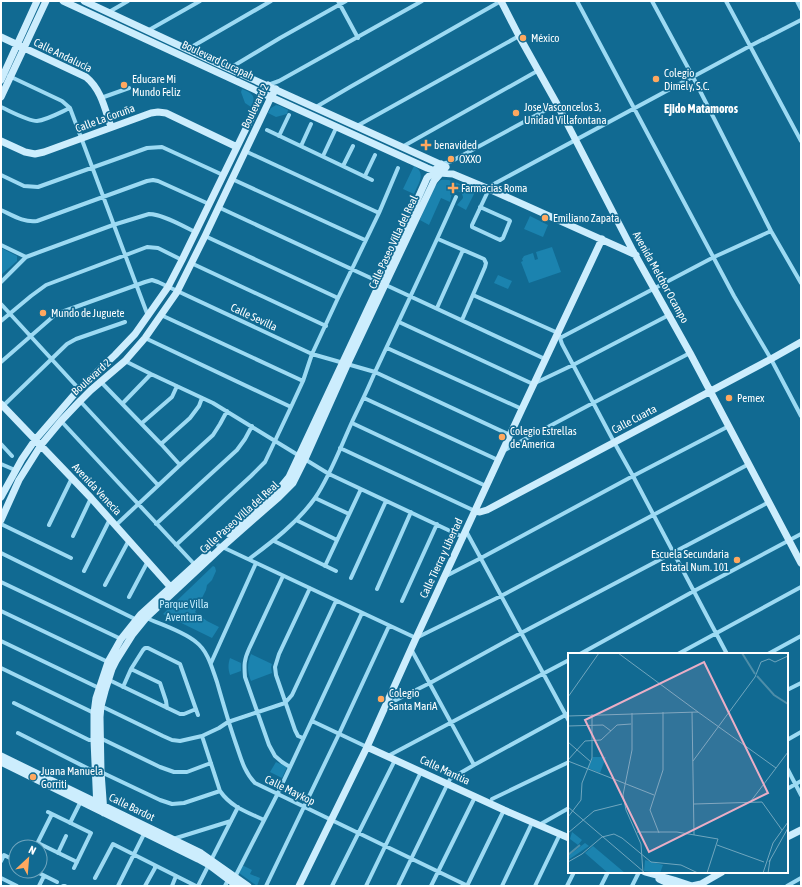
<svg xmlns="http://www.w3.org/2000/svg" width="802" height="887" viewBox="0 0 802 887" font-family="'Asap Condensed',sans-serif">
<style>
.green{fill:#1b83af}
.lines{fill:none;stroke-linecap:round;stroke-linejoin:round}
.street{stroke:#9ddaf3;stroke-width:4}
.secondary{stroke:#ccedfd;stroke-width:7}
.poi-dot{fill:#ffa85f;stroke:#116a92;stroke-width:1.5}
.labels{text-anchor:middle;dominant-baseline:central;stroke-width:3.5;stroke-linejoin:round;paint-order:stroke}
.poi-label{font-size:11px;fill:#fff;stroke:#116a92;text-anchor:start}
.street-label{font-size:11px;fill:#fff;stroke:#116a92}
.park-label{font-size:11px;fill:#c4edfd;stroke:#116a92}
.neighbourhood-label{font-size:12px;font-weight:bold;fill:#fff;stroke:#116a92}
.inset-river{fill:none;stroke:#4e8ea9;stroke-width:2}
.inset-road{fill:none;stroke:#70a6be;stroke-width:1}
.view{fill:#eaaec6;fill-opacity:0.15;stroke:#eaaec6;stroke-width:2}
.inset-edge{fill:none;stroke:#fff;stroke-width:2}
</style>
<rect width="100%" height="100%" fill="#116a92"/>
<path class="green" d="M242,89c10,4 15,7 9,18l-6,-4 -4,-11z
M276,105l4,1 8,4 -1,4 -11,3 -8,-4 3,-5z
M414,166c13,7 4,18 0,28l-11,-5z
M441,180c12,-2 24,7 34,12l-9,18 -9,-5 6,-7c0,-6 -6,-9 -11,-5l-2,9 -9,-4 -12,27 -9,-5c4,-10 12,-33 21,-40z
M530,216l18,9 -5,12 -19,-8z
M552,247l9,25 -32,11 -8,-21 2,-1 -1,-2 2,-3 9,-3 2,7 3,-1 -2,-7z
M1,248l16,8v5l-16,14z
M498,275l14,6 -4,8 -14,-6z
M213,566l2,1 1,4 -4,9 -5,5 -1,5 -11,22 12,9 12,6 -7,11 -49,-24z
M251,654l21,10 -1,3 1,6 -21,8c-4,-10 -4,-17 0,-27z
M230,658l11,5v8l-11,4c-2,-6 -2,-11 0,-17z
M276,762l11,5 -5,11 -12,-6z
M242,865l10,5 -2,4 10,4 -3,8 -18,-13z"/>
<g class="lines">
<path class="street" d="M338,1l20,37
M577,1l157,295 37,63 30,57
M652,1l41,76 78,154 30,52
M726,1l75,140
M797,1l4,8
M109,12l19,-11
M149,30l51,-29
M188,49l83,-48
M230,68l50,-30 66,-37
M9,76l53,25 8,7 78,208
M268,85l11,-4 143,-80
M101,98l28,-10
M1,107c9,4 27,14 36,14 10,-1 24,-9 33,-13
M316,107l34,-20 151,-86
M357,126l162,-90
M267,130l105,50
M279,136l10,-21
M301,146l10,-22
M402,147l137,-77
M245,151l134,62
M323,156l14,-30
M441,164l9,-2 107,-58
M343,166l10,-20
M1,175l23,11 14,1 109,-39 15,-1 61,28
M365,176l10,-21
M232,179l133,61
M218,207c109,51 218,101 327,152
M480,207l29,13 1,1 -7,17 -3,2 -28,-13v-2l17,-36 3,-4 258,-139 51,-26
M1,210c11,5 23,13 36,11l110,-40 6,-1 5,1 51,23
M205,236l133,62
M438,239l46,20 2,4 -1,4 -23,53
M1,245l25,12
M191,263l135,63
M1,282l25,-25 87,-32 36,-11c13,0 34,12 46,18
M473,295l85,38 2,5 2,6 52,98 19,34 94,178
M1,304l78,85
M437,308l26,-58
M161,315l142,66
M1,321l30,-25 15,-11 101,-38 11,1 24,12
M399,322l134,62 40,-19 96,-50
M145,338l146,69
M560,338l154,-81 57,-26
M387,348l135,61
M125,361l26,13 62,29 116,71 134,63
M1,362l55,-48 89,-32 7,-2 6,2 154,72 63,18 135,63
M101,382l60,62 19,21
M364,398l134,62
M80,401l78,84
M123,403l28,-29
M3,406l64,-62 9,-5 49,-17
M61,421l135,145
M142,423l30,-26 5,-11
M352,423l134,63
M1,444l11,12
M161,444l29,-26 9,-12 3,-8
M340,448l135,63
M503,451l90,-48 97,-50
M1,464l14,6
M315,498l34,16
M296,520l41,20
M1,524l70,34
M156,524l81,-74 8,-11 7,-13
M49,525l23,-47
M116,525l64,-60 33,-30 7,-11 7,-13
M466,531l103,190
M73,536l18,-38
M274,541l62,30
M176,545l75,-69 14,-14 26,-55 12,-26 9,-27 26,-56 41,-85 19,-45
M218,545l198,93 85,-42 248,-132
M1,553l136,67
M249,559c23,-17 49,-37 66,-61 15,-22 26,-52 37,-76 8,-17 16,-33 23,-50 27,-58 55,-116 81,-175
M325,566l36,-77
M84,571l26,-52
M283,576l-34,73c-5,11 -5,16 -4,28l24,68 6,11 7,6 8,5
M446,576l35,-18 152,-82 96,-50
M351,578l35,-77
M1,582l120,57
M105,585l24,-45
M377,589l34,-77
M129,597l19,-36
M402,601l35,-77
M1,611l107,51
M146,618c15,6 39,14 50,24 12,9 16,26 21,40 6,21 12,42 19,62 5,14 8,28 19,39l213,103
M1,641l98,47
M411,649l63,116
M580,654l114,-63 107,-57
M678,654l123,-67
M768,654l33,-18
M211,663l45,-100
M1,668l93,45
M131,669l29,14 6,18 1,7
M107,679l73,35h4l12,-5
M123,687l8,-18 12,-19 2,-2h3l32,16 18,51
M787,690l14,-7
M14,703l75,37h5l6,-2 60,29 14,5h13l24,-9
M386,705l44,-22 91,-50 248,-131
M101,706l62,30 9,4 8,1 22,-5 17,-8 9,-6 57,-19 7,-8 44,-94
M312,721l55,26
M18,733l77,39
M202,736l18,55c11,16 27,21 44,29
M303,738l-5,-2 -3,-6 -19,-55 -1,-8 4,-13 31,-66
M787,740l14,-8
M388,756l181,-96
M787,768l14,27
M101,772l59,28 12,4 12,-1 36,-12
M787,789l14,-8
M492,799l77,-37
M48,812l43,21 -17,35
M70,823l11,-22
M539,825l30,-17
M173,839l58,-18
M38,843l39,19
M36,846l16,-32
M58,853l8,-17
M1,861l3,-6 12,6
M35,871l22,11
M235,877l43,-84 84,-180
M1,878l16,8
M95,878l18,-34 83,42
M39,886l5,-10
M63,886h2
M118,886l27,-54
M145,886l10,-18v-2
M172,886l4,-10
M198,886l40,-79
M225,886l3,-6
M266,886l73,-152 50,-108
M332,886l63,-126
M366,886l55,-114
M398,886l52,-107 24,-14 95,-52
M431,886l44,-89
M467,886l37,-76
M502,886l30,-63
M535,886l25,-52
M567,886l7,-14
M601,886l7,-14
M632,886l7,-14
M787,886l14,-8"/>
<path class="secondary" d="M63,1l199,92 165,75 13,5 13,1 36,15 147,66
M84,1l135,63 225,102
M501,1l18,35 38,68 76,147 57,102 111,210
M1,37l85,40c15,12 19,32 25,50
M1,80l36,-79
M1,97l45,-96
M1,141l24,11 10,2 9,-2 107,-39 7,-1 8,1 71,34
M1,404l90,94 83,93
M1,497l21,-38 13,-19 44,-51 36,-34 20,-21 33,-47 14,-27 73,-150 7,-17 6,-8
M475,511l5,1 7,-2 284,-151 30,-17
M1,520l18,-40 22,-35 20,-24 19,-20 11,-11 34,-29 20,-23 32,-46 28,-56 66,-139 5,-8
M229,534l51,-46 9,-11 91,-194 47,-105 14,-14
M367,747l137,63 65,28
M1,756l200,97 47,33
M1,762l197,97 11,6 28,21
M97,809l-3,-69v-27l2,-15 12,-36 13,-23 20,-25 67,-61
M104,813l-3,-41 -1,-55 1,-11 4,-15 7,-22 4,-8 17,-27 13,-16 76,-71 57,-50 14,-14 12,-24 42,-94 87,-184 12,-14
M787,837l14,-7
M645,872l29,8 18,6 9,-2 21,-12
M659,879l15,7
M299,886l68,-139 49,-109 106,-229 80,-170"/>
</g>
<g class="poi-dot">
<circle cx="523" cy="38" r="4"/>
<circle cx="656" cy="79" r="4"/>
<circle cx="124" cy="85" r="4"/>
<circle cx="516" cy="113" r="4"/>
<path d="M424 139h4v4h4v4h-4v4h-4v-4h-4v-4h4z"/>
<circle cx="451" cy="159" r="4"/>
<path d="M451 182h4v4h4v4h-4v4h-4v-4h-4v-4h4z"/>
<circle cx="545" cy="218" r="4"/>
<circle cx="43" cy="313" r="4"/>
<circle cx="729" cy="398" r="4"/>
<circle cx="502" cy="437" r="4"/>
<circle cx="737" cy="560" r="4"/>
<circle cx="381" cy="699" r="4"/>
<circle cx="33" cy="777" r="4"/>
</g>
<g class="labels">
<g class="poi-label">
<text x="531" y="38">México</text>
<text x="664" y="73">Colegio<tspan x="664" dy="13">Dimely, S.C.</tspan></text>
<text x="132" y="79">Educare Mi<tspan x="132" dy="13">Mundo Feliz</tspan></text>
<text x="524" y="107">Jose Vasconcelos 3,<tspan x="524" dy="13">Unidad Villafontana</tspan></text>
<text x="434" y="145">benavided</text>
<text x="459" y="159">OXXO</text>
<text x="461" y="188">Farmacias Roma</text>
<text x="553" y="218">Emiliano Zapata</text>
<text x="51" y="313">Mundo de Juguete</text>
<text x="737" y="398">Pemex</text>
<text x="510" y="431">Colegio Estrellas<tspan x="510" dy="13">de America</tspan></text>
<text x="729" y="554" text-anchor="end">Escuela Secundaria<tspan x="729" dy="13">Estatal Num. 101</tspan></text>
<text x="389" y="693">Colegio<tspan x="389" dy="13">Santa MariA</tspan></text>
<text x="41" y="771">Juana Manuela<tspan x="41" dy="13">Gorriti</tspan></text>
</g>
<g class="street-label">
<text transform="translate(63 55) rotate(26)">Calle Andalucía</text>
<text transform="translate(218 60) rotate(25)">Boulevard Cucapah</text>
<text transform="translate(255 106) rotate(-64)">Boulevard 2</text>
<text transform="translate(105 118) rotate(-20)">Calle La Coruña</text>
<text transform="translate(393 242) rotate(-65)">Calle Paseo Villa del Real</text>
<text transform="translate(661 277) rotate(61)">Avenida Melchor Ocampo</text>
<text transform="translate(254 317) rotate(25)">Calle Sevilla</text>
<text transform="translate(91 377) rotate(-42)">Boulevard 2</text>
<text transform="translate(634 419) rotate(-28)">Calle Cuarta</text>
<text transform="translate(97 489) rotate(47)">Avenida Venecia</text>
<text transform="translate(239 517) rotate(-42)">Calle Paseo Villa del Real</text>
<text transform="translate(441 558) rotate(-65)">Calle Tierra y Libertad</text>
<text transform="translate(445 770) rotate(25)">Calle Mantúa</text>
<text transform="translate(290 790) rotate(26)">Calle Maykop</text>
<text transform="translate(132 807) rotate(26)">Calle Bardot</text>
</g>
<g class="park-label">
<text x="184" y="604">Parque Villa<tspan x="184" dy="13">Aventura</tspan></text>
</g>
<g class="neighbourhood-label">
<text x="701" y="109">Ejido Matamoros</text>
</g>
</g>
<g transform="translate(568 653)">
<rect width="220" height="220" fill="#116a92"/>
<path d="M25,104h13l-6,16 -12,-5zM4,179l10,8 -4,5 -8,-6zM17,190l4,3 -21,14v-4zM25,193l32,27h-17l-23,-20zM77,207l18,5 -3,8 -16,-2z" fill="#1b83af"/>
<path class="inset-river" d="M174,0l13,21M189,23l17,19 14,9M0,202l12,-10"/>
<path class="inset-road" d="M50,0l80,59M0,44l31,-44M124,59l2,123M64,60v37l-9,45 3,15 15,34 2,29M0,63l130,-4 78,56 12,-16M0,73l35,-1 8,6M0,89l23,20M0,107l17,-19 16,-1 16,-15 14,-1M0,108l86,34M125,108l62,-84 6,-15 8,-3 6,3 13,-6M183,148l25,-33M126,151l68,-2 20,28M0,154l76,65M0,164l13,-17 1,-17 10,-25v-44M69,179h40l41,7 -11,34M0,180l26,-22 28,-7M91,180l-9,-23 13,-40v-58M149,192l47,17M0,209l14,-8 20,-17 12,-3 8,4 29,24 30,3 17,8M201,209l19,-34M195,220l10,-30 15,-21M200,220l2,-13"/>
<path class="view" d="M136,9l64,131 -119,59 -64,-132z"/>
<rect width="220" height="220" class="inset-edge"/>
</g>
<rect width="802" height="887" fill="none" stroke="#ffffff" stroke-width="4"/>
<g transform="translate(28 859) rotate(26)"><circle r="19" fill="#116a92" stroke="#70a6be"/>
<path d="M0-3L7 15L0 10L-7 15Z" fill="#ffa85f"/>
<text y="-6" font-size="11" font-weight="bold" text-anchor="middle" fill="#ffffff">N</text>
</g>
</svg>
